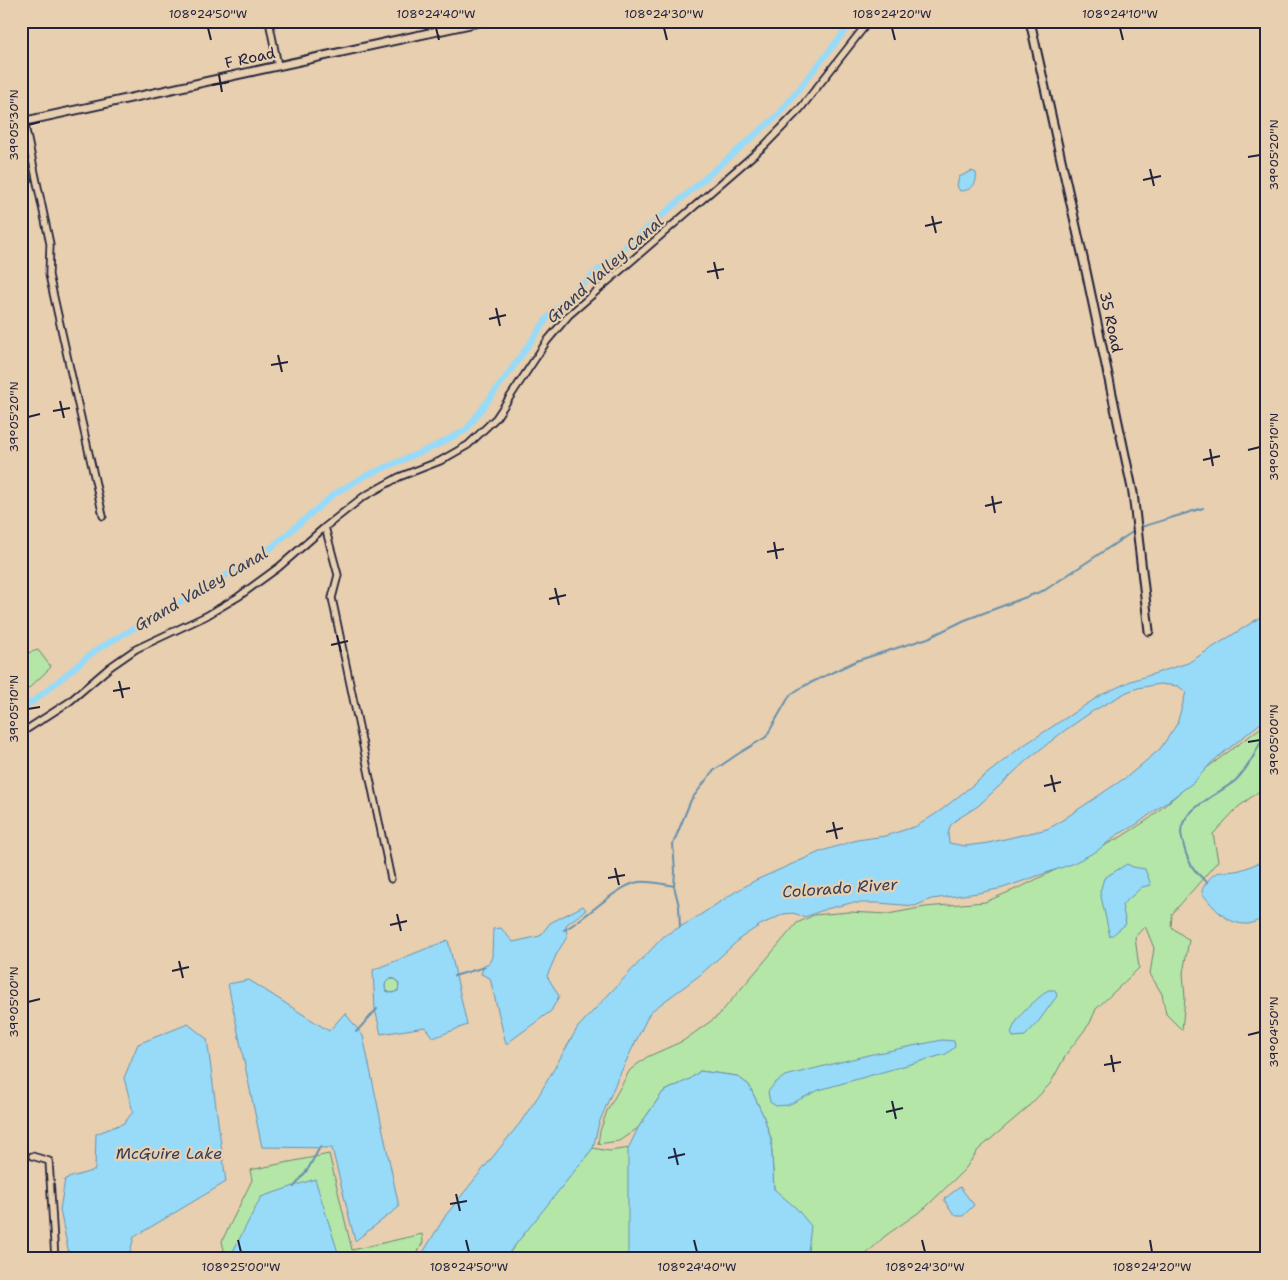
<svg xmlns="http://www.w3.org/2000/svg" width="1288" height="1280" viewBox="0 0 1288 1280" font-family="'Shantell Sans',sans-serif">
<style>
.green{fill:#b4e6a7;stroke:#6b8471}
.water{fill:#97dbf9;stroke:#6891ad;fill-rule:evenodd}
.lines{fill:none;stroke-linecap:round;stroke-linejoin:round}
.stream{stroke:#6891ad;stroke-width:2}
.canal{stroke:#97dbf9;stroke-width:6}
.minor-casing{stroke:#22223b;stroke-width:9}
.tertiary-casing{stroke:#22223b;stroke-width:11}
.minor{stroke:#e7cfb0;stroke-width:5.5}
.tertiary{stroke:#e7cfb0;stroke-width:7}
.ticks{fill:none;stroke:#22223b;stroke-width:2}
.labels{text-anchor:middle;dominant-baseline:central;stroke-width:4.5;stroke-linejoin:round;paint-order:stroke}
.street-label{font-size:15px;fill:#22223b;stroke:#e7cfb0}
.water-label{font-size:16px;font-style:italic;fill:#343e58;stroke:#e7cfb0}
.neatline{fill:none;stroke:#22223b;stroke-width:2}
.ticks-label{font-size:12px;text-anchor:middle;fill:#22223b}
</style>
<rect width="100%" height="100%" fill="#e7cfb0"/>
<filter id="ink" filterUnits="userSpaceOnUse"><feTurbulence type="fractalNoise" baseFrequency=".02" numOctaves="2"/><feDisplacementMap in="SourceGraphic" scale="10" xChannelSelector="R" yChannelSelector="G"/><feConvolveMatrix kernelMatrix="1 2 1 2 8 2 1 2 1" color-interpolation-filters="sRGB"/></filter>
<g filter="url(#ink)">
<path class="green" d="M38,650l13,17 -25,24 -5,-25v-11z
M1267,723v62l-30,23 -24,26 5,27 -46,53 -1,13 18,13 -6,33 2,25 -3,32 -16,-16 -4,-20 -12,-20 4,-26 -9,-22 -10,11 4,31 -43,41 -6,14 -23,30 -17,31 -23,24 -49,42 -13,19 -40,39 -40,28 -24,23h-62l9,-8 -34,-62 -3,-50 -8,-24 -14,-30 -12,-9 -37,-5 -10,8 -27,13 -25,36 -19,13 -21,3 2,-13 7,-20 23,-41 17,-13 36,-16 35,-25 79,-93 17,-8 35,-3 39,2 37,-7 60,-5 38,-16 98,-49 28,-18 29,-25 26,-24z
M385 986a7 7 0 1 1 14 0a7 7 0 1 1-14 0Z
M593,1148l16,3 22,-3 -1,111h-125l24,-33z
M329,1154l23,96 70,-16 1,8 -9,17h-188l-4,-18 30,-61 -2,-10z"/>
<path class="water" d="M972,171l4,2c2,11 -5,18 -16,18l-3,-5 2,-9z
M1267,613v105l-54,43 -19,21 -57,42 -20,11 -20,16 -25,13 -69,24 -25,5 -47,6 -16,7 -36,-3h-28l-25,6 -21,8 -12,-4 -9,1 -24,11 -18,12 -42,38 -50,37 -33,68 -18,43 -6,25 -89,111h-85l27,-44 74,-92 19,-28 39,-68 86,-91 30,-17 41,-27 21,-12 66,-29 35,-11 28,-4 32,-10 23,-15 81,-64 80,-52 30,-14 57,-18zM1160,684l18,2 8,6 -9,32 -17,25 -32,27 -73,49 -8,4 -59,14 -23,3 -16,-3 -1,-9 2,-8 6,-6 22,-14 50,-47 36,-28 29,-20 34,-19 11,-4z
M1258,863l9,1v52c-6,3 -13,7 -19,8 -21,1 -34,-16 -46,-31 0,-5 2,-7 5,-11 9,-13 14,-9 28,-11 8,-1 16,-5 23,-8z
M1127,864l6,3 12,2 6,16 -9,2 -20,18 4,19 -16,13 -10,-45 4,-14z
M583,906l3,4 -20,15 1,12 -10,16 -10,23 12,20 -8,15 -45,33 -16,-66 -9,-4 3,-9 5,-2 3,-6 1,-28 8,-1 12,14 27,-6 10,-13z
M448,940l19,85 -34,13 -8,-11 -44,7 -6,-25 -2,-39zM390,978l5,1 4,5 -1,7 -6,2 -6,-2c-2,-6 -1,-9 4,-13z
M249,980l80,51 16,-18 18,23 36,171 -44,34 -23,-93 -70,-1 -34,-163z
M1048,990h7l2,6 -19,26 -13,14 -12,1 -2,-4c6,-19 23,-31 37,-43z
M188,1024l19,15 19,143 -92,55 -4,15 -19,7h-41l-10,-49 5,-31 30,-9 1,-36 28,-11 9,-11 -9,-34 14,-34z
M942,1040l12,1 1,6 -9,7 -127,36 -31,15 -12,1 -6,-4 -2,-10 7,-9 10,-7 83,-21z
M700,1071l37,5 12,9 14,30 8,24 3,50 22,19 15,18 -3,25 -9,8h-171v-110l10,-21 25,-36 27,-13z
M315,1179l25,80h-111l32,-62z
M960,1187l14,18 -11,11h-6l-7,-6 -6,-11z"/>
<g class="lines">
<path class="stream" d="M1138,528l65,-20
M1207,882c-13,-10 -19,-20 -23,-35 -1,-5 -3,-11 -3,-15 0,-23 40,-39 55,-52 13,-13 25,-36 31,-53
M680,927l-1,-21 -5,-20 1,-15 -2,-27 18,-44 22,-29 25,-17 28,-17 24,-42 12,-8 54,-26 72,-23 37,-18 80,-30 89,-59
M564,930c22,-11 53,-45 75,-48 12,-1 23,2 35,4
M454,976l31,-9
M356,1032l21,-23
M294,1187l14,-18 12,-22"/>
<path class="canal" d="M21,709l14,-9 61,-50 169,-97 69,-59 31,-18 68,-29 33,-17 45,-60 37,-53 23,-23 207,-179 75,-94"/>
<g class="minor-casing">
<path id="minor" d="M269,21l9,45
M24,121l26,123 -1,31 54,241
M325,527l13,48 -6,23 59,281
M21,733l48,-31 41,-35 26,-18 70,-33 32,-19 41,-30 46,-40 38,-30 36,-20 41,-16 28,-16 28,-27 51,-77 22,-26 195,-169 36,-37 69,-88
M32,1156l17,5 6,98"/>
</g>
<g class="tertiary-casing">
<path id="tertiary" d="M1030,21l56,250 47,222 16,138
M21,122l463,-101"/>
</g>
<use href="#minor" class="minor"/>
<use href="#tertiary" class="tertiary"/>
</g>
</g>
<path class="ticks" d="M208,28l3,12M436,28l3,12M664,28l3,12M892,28l3,12M1120,28l3,12M219,75l3,17M212,85l17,-3M28,125l12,-3M1248,157l12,-2M1150,169l4,17M1143,180l18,-4M932,216l4,17M925,226l17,-4M714,262l4,17M707,272l17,-3M496,308l4,18M489,319l17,-4M278,355l4,17M271,365l17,-3M60,401l4,17M53,411l17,-3M28,417l12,-3M1210,449l3,17M1248,450l12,-3M1203,460l17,-4M992,496l3,17M985,506l17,-4M774,542l3,17M767,552l17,-3M555,588l4,17M549,599l17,-4M337,635l4,17M331,645l17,-4M119,681l4,17M113,691l17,-3M28,709l12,-2M1248,742l12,-2M1051,775l4,17M1044,786l17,-4M833,822l4,17M826,832l17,-4M615,868l4,17M608,878l17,-3M397,914l4,17M390,925l17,-4M179,961l4,17M172,971l17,-4M28,1002l12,-3M1248,1035l12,-3M1111,1055l3,17M1104,1065l17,-3M892,1101l4,18M886,1112l17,-4M674,1148l4,17M668,1158l17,-4M456,1194l4,17M450,1204l17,-3M238,1240l3,12M466,1240l3,12M694,1240l3,12M922,1240l3,12M1150,1240l2,12"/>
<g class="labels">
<g class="street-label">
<text transform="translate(250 58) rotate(-12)">F Road</text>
<text transform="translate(1111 322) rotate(78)">35 Road</text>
</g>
<g class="water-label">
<text transform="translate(605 269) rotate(-42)">Grand Valley Canal</text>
<text transform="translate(201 589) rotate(-30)">Grand Valley Canal</text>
<text transform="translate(840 888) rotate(-4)">Colorado River</text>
<text x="169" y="1153">McGuire Lake</text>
</g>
</g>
<rect width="1288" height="1280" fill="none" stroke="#e7cfb0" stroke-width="55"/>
<rect x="28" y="28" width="1232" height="1224" class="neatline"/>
<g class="ticks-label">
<text x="208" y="18">108°24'50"W</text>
<text x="436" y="18">108°24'40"W</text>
<text x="664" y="18">108°24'30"W</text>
<text x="892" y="18">108°24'20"W</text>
<text x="1120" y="18">108°24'10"W</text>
<text transform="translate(14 125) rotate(-90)" y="4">39°05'30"N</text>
<text transform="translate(1274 155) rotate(-90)" y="4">39°05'20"N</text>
<text transform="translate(14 417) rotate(-90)" y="4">39°05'20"N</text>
<text transform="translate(1274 447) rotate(-90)" y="4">39°05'10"N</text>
<text transform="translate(14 709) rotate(-90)" y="4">39°05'10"N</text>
<text transform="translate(1274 740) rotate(-90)" y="4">39°05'00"N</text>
<text transform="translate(14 1002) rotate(-90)" y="4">39°05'00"N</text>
<text transform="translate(1274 1032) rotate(-90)" y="4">39°04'50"N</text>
<text x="241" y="1271">108°25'00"W</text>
<text x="469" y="1271">108°24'50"W</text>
<text x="697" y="1271">108°24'40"W</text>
<text x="925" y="1271">108°24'30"W</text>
<text x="1152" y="1271">108°24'20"W</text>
</g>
</svg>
